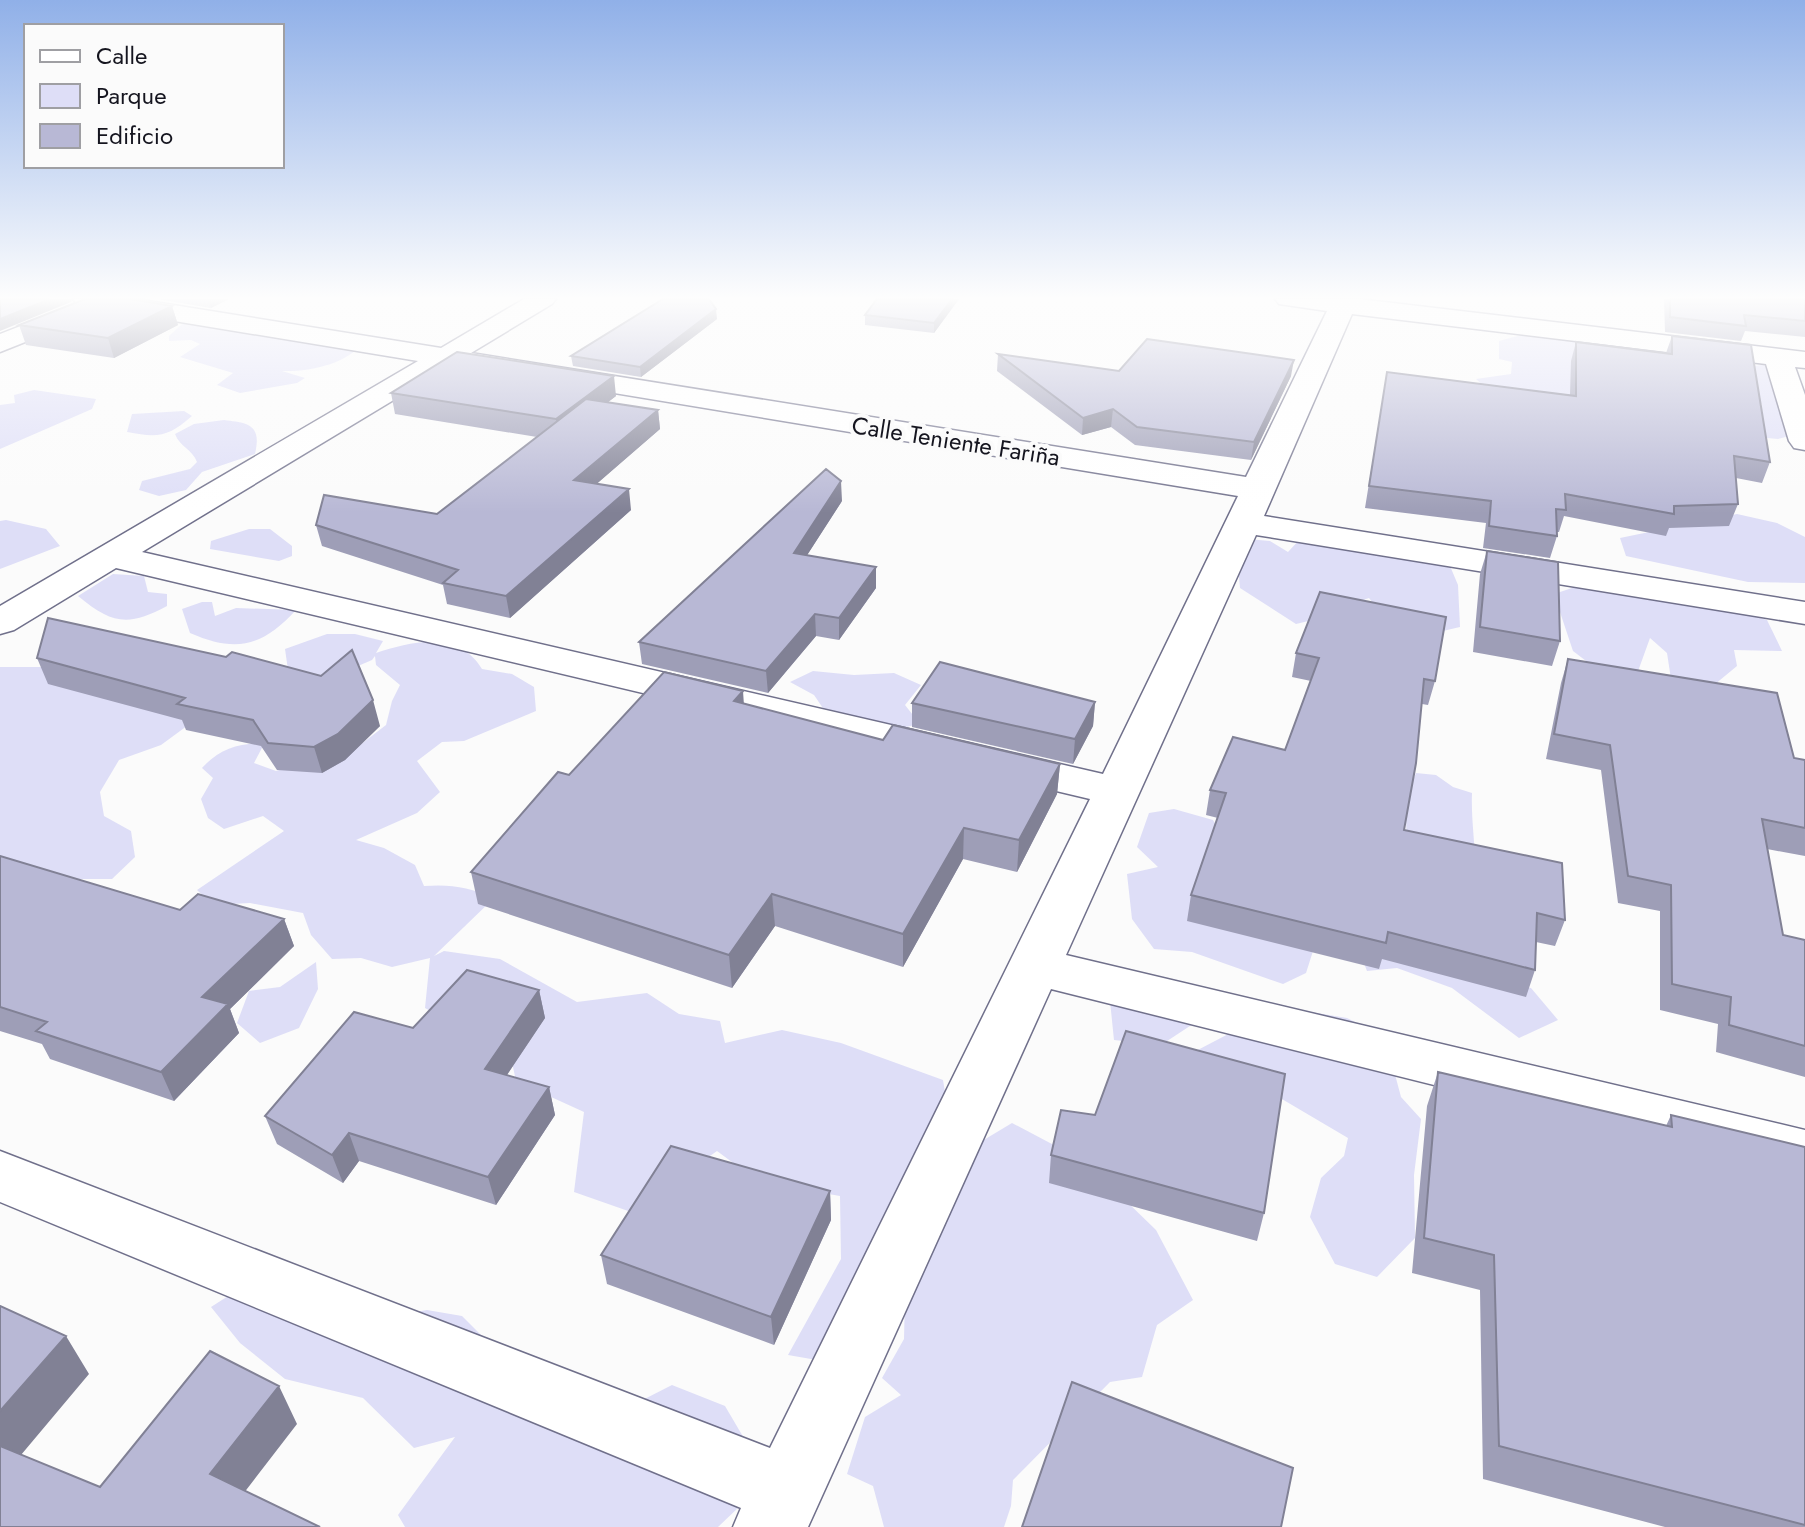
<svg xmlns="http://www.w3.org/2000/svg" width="1805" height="1527" viewBox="0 0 1805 1527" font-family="Jost,sans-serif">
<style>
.green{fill:#dedef7}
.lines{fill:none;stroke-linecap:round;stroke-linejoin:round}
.street-casing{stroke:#70708b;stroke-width:3}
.street{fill:#fff;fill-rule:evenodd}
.wall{fill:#9e9eb7}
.shaded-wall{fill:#818195}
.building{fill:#b8b8d5;stroke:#818195;stroke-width:2}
.labels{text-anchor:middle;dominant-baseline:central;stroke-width:8;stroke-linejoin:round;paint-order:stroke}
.far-street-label{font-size:24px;fill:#15151f;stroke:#fbfbfb}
</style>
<rect width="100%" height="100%" fill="#fbfbfb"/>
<path class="green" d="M219,322l145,19c-15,23 -55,31 -82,30l23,7 -8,5 -57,10 -23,-8 16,-12 -53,-16 20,-13 -9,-4 -22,1v-5l13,-12z
M1529,333l88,11 28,11 -66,44 -93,-11 -10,-9 35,-5 1,-12 -13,-3v-18z
M1768,364l29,70 -19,5 -63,-6 37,-18 10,-10 -9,-15 -6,-23z
M34,390l62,9 -4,10 -92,40v-44l15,-2 -1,-8z
M184,411l8,5c-24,21 -34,22 -65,16l5,-18z
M224,420c24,3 38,4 31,34l-53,18 -16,18 -27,6 -20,-6 3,-9 48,-12 7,-7c-5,-13 -17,-15 -22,-28l19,-10z
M1737,514l40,9 28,14v46l-57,-1 -122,-26 -6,-18z
M6,520l40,9 14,17 -60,23v-48z
M249,529h21l22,17v10l-13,5 -69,-12 1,-8z
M1301,538l149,28 8,19 2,42 -30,7 -41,-11 -20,-25 -24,8 -12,9 -37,9 -56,-36 -2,-23 9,-26 23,2 18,11z
M113,574l31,2 4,16 19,2v12c-39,21 -55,18 -89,-10z
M1584,584l149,25 34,11 15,31 -48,-1 3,16 -23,19 -43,-6 -4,-26 -17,-15 -13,36 -43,-7 -21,-16 -19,-57z
M202,602h10l3,14 21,-8 60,2c-34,37 -60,43 -106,23l-8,-24z
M327,634h28l28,7 -7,12c37,-12 82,-23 106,16l30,5 22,13 2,24 -72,30 -22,1 -25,19 23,31 -23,21 -61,27 28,8 31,17 9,21c27,-2 45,1 70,12l-60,58 10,-5 56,8 77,43 70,-9 32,21 41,7 5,22 57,-13 59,13 102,37 7,42 -93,245 -69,-12 53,-96 -1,-63 -81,-14 -42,-31 -86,61 -57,-20 10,-80 -68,-31 -9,-42 -55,-17 -27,-14 5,-50 -38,9 -31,-9 -29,1 -21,-24 -8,-22 -53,-10 -37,2 -16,-15 87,-59 -21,-15 -39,13 -16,-11 -7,-19 12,-21 -11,-10c17,-19 37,-26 62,-24l-10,19 22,8 29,-8 13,-10 42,-8 26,-20 6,-24 8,-16 -24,-20 -1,-9 -3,4 -42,18 -42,-8 -3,-21z
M0,667h120l71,56 -30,22 -42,15 -19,32 4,24 27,15 4,26 -23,22h-43l-69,-15z
M813,671l41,4 40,-2 27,12 -16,20 15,19 -29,6 -62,-13 -15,-22 -24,-13z
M1416,773l20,2 17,12 19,6c-1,25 3,48 3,73l-68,-25c-2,-25 -1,-45 9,-68z
M1174,809l39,11 14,24 86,107 -7,22 -23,11 -91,-32 -38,-3 -22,-30 -5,-45 31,-7 -21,-20 12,-34z
M1356,942l175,46 27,32 -39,18 -67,-50 -55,-20 -30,3z
M316,962l2,27 -19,39 -39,15 -23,-20 12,-32 31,-4z
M1110,1001l83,23 -32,21 -47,-5z
M1280,1007l67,11 38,19 16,60 20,22 -7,56 1,63 -38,39 -42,-13 -25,-47 11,-39 23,-22 4,-18 -107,-63 -49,-22z
M1012,1123l74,39 70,68 37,70 -36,25 -15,52 -32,5 -97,98 -2,26 -7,21h-120l-11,-41 -26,-12 18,-57 36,-22 -19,-17 22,-39 1,-44 57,-142z
M275,1266l110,51 42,-7 35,6 26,26 133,69 51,-26 53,21 30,51 -16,50 -21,20h-313l-7,-12 57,-78 -41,11 -51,-50 -78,-19 -45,-36 -29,-36z"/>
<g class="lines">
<g class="street-casing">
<path id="street" d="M73,299h63l305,49 83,-49h32l-4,5 -81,49 775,124 81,-166 -48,-7 -4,-5h84l446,53v16l-10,-1 10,28v55l-11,-2 -5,-7 -23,-77 -414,-50 -88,202 541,86v22l-549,-89 -190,420 739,175v48l-754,-189 -243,538h-75l8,-19 -741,-306v-51l770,297 320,-649 -974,-231 -102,62 -14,4v-28l418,-245 -329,-54 3,4 -4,6 -88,35v-18l77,-30zM450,366l788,130 -135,278 -961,-222z"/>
</g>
<use href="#street" class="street"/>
</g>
<path class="wall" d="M157,299h72l-18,9z
M959,299l-25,34 -69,-8v-10z
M1664,299h141v38l-60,-6 -4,10 -76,-9z
M172,306l6,19 -64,33 -88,-13 -7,-20z
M717,319l-76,58 -68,-11 -2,-10z
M1672,336l98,126 -8,21 -26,-5 2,26 -9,22 -60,2 -3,8 -102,-20 -5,16h-2v4l-7,22 -67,-10 3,-25 -121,-15 22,-136 183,23 1,-34 5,-19 90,11z
M998,354l121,17 172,5 -40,84 -116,-15 -24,-18 -29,8 -85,-64z
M391,393l225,3 -8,6 50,8 2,19 -64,55 35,26 -121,108 -63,-14 -4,-19 -121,-39 -6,-21 121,-11 100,-77 -142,-23z
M842,501l-35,54 69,33 -37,52 -23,-4 -48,57 -126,-29 -3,-22z
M1487,551l73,90 -8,25 -79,-14 7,-78z
M1296,653l139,28 -7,24 -6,-1 -18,126 161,90 -10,26 -19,-4 -1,28 -9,27 -144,-38 -3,10 -192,-48 4,-26 27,-77 -12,-3 4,-25 75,-40 26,-69 -19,-4z
M37,658l343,68 -35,34 -23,13 -45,-3 -16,-24 -75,-16 -4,-10 -134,-36z
M1568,659l226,99 11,2v96l-38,-7 16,86 22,5v137l-89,-25 2,-28 -58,-14v-99l-42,-8 -17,-133 -55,-11 15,-76z
M1095,702l-2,24 -20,38 -161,-37v-24z
M744,704l139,36 177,24 -3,30 -40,78 -54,-13 -60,108 -128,-41 -43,62 -254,-84 -7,-32 98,-97z
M0,856l180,54 104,9 10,27 -64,63 9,24 -65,68 -124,-42 -8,-15 -42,-13z
M539,990l6,28 -38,57 42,12 6,28 -59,90 -137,-44 -16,22 -66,-39 -12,-28 148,-88z
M1438,1072l228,54 5,-11 134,32v380h-140l-182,-48 -3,-189 -68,-17 15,-167z
M1051,1155l213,58 -7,28 -208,-58z
M830,1191l1,29 -57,125 -167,-61 -6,-29z"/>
<path class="shaded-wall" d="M50,299h22l-1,3 -71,29v-12z
M209,299h20l-18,9z
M952,299h7l-25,34v-10z
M172,306l6,19 -64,33 -6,-20z
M716,309l1,10 -76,58 -1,-10z
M1294,360l-3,16 -40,84 3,-18z
M614,376l2,20 -57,44 -3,-21z
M1113,409l-2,18 -29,8 1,-17z
M658,410l2,19 -83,72 -3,-21z
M841,481l1,20 -47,73 -1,-21z
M629,489l2,21 -121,108 -4,-22z
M876,567v21l-37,52v-22z
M815,614l1,22 -48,57 -2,-22z
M743,691l2,29 -11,-19z
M373,700l7,26 -35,34 -23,13 -8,-26z
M1095,702l-2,24 -20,38 2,-25z
M1060,764l-3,30 -40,78 2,-32z
M964,828l-1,31 -60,108v-33z
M772,894l3,32 -43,62 -3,-33z
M284,919l10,27 -64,63 9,24 -65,68 -13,-29 41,-75z
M539,990l6,28 -53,79 -7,-28z
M549,1087l6,28 -59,90 -8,-28z
M349,1133l10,28 -16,22 -11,-28z
M830,1191l1,29 -57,125 -3,-28z
M66,1336l23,38 -84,100 -5,-7v-56z
M279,1386l18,38 -67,87 -20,-37z"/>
<path class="building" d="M0,299h50l-50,20z
M85,299h46l41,7 -64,32 -89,-13z
M663,299h46l7,10 -76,58 -69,-11z
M877,299h75l-18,24 -69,-8z
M1670,299h135v22l-61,-6 2,11 -76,-9z
M1672,336l79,9 19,117 -36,-6 4,48 -64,2v8l-109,-20 1,16 -10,-1 1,27 -68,-10 2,-25 -122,-15 18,-114 189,24v-54l96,12z
M1147,339l147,21 -40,82 -117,-15 -24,-18 -30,9 -85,-64 121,17z
M457,352l157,24 -58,43 -165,-26z
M586,399l72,11 -84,70 55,9 -123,107 -63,-13 15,-13 -142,-45 8,-30 113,19z
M826,469l15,12 -47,72 82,14 -37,51 -24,-4 -49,57 -127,-29z
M1487,551l71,11 2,79 -80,-14z
M1320,592l126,25 -11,64 -11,-2 -8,84 -12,67 158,33 3,57 -28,-7 -2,57 -147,-38 -2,11 -195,-48 35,-102 -16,-3 23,-53 52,13 34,-92 -23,-5z
M48,618l178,39 6,-5 89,24 31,-26 21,50 -35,34 -24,13 -46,-4 -15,-23 -76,-16 8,-6 -148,-40z
M1568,659l209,34 17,65 11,2v68l-43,-9 21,116 22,5v106l-76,-21 2,-28 -59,-13 -1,-99 -43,-9 -18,-131 -56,-11z
M940,662l155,40 -20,37 -163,-36z
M664,672l79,19 -9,10 149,39 10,-15 167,39 -41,76 -55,-12 -61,106 -131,-40 -43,61 -258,-83 87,-100 11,3z
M0,856l180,54 18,-16 86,25 -82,78 26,7 -67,68 -125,-41 11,-9 -47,-15z
M467,970l72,20 -54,79 64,18 -61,90 -139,-44 -17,22 -67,-39 89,-104 59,16z
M1126,1031l159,43 -21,139 -213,-58 10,-45 34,5z
M1438,1072l234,55 -1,-12 134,32v378l-306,-79 -5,-191 -70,-17z
M671,1146l159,45 -59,126 -170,-62z
M0,1306l66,30 -66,75z
M210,1351l69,35 -69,88 110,53h-320v-81l100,41z
M1072,1382l221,86 -12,59h-259z"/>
<linearGradient id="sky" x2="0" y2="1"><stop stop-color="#90b0e8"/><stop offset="0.58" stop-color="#fdfdfd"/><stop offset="1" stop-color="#fdfdfd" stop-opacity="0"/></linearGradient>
<rect width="1805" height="513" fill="url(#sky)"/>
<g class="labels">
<g class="far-street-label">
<text transform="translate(956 441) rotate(9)">Calle Teniente Fariña</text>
</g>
</g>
<rect x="24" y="24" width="260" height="144" fill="#fbfbfb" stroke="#9f9fa3" stroke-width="2"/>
<rect x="40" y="50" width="40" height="12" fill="#ffffff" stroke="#9f9fa3" stroke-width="2"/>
<text x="96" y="64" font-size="24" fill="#15151f">Calle</text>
<rect x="40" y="84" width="40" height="24" fill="#dedef7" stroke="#9f9fa3" stroke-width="2"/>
<text x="96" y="104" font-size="24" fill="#15151f">Parque</text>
<rect x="40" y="124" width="40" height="24" fill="#b8b8d5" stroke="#9f9fa3" stroke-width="2"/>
<text x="96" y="144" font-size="24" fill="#15151f">Edificio</text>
</svg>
